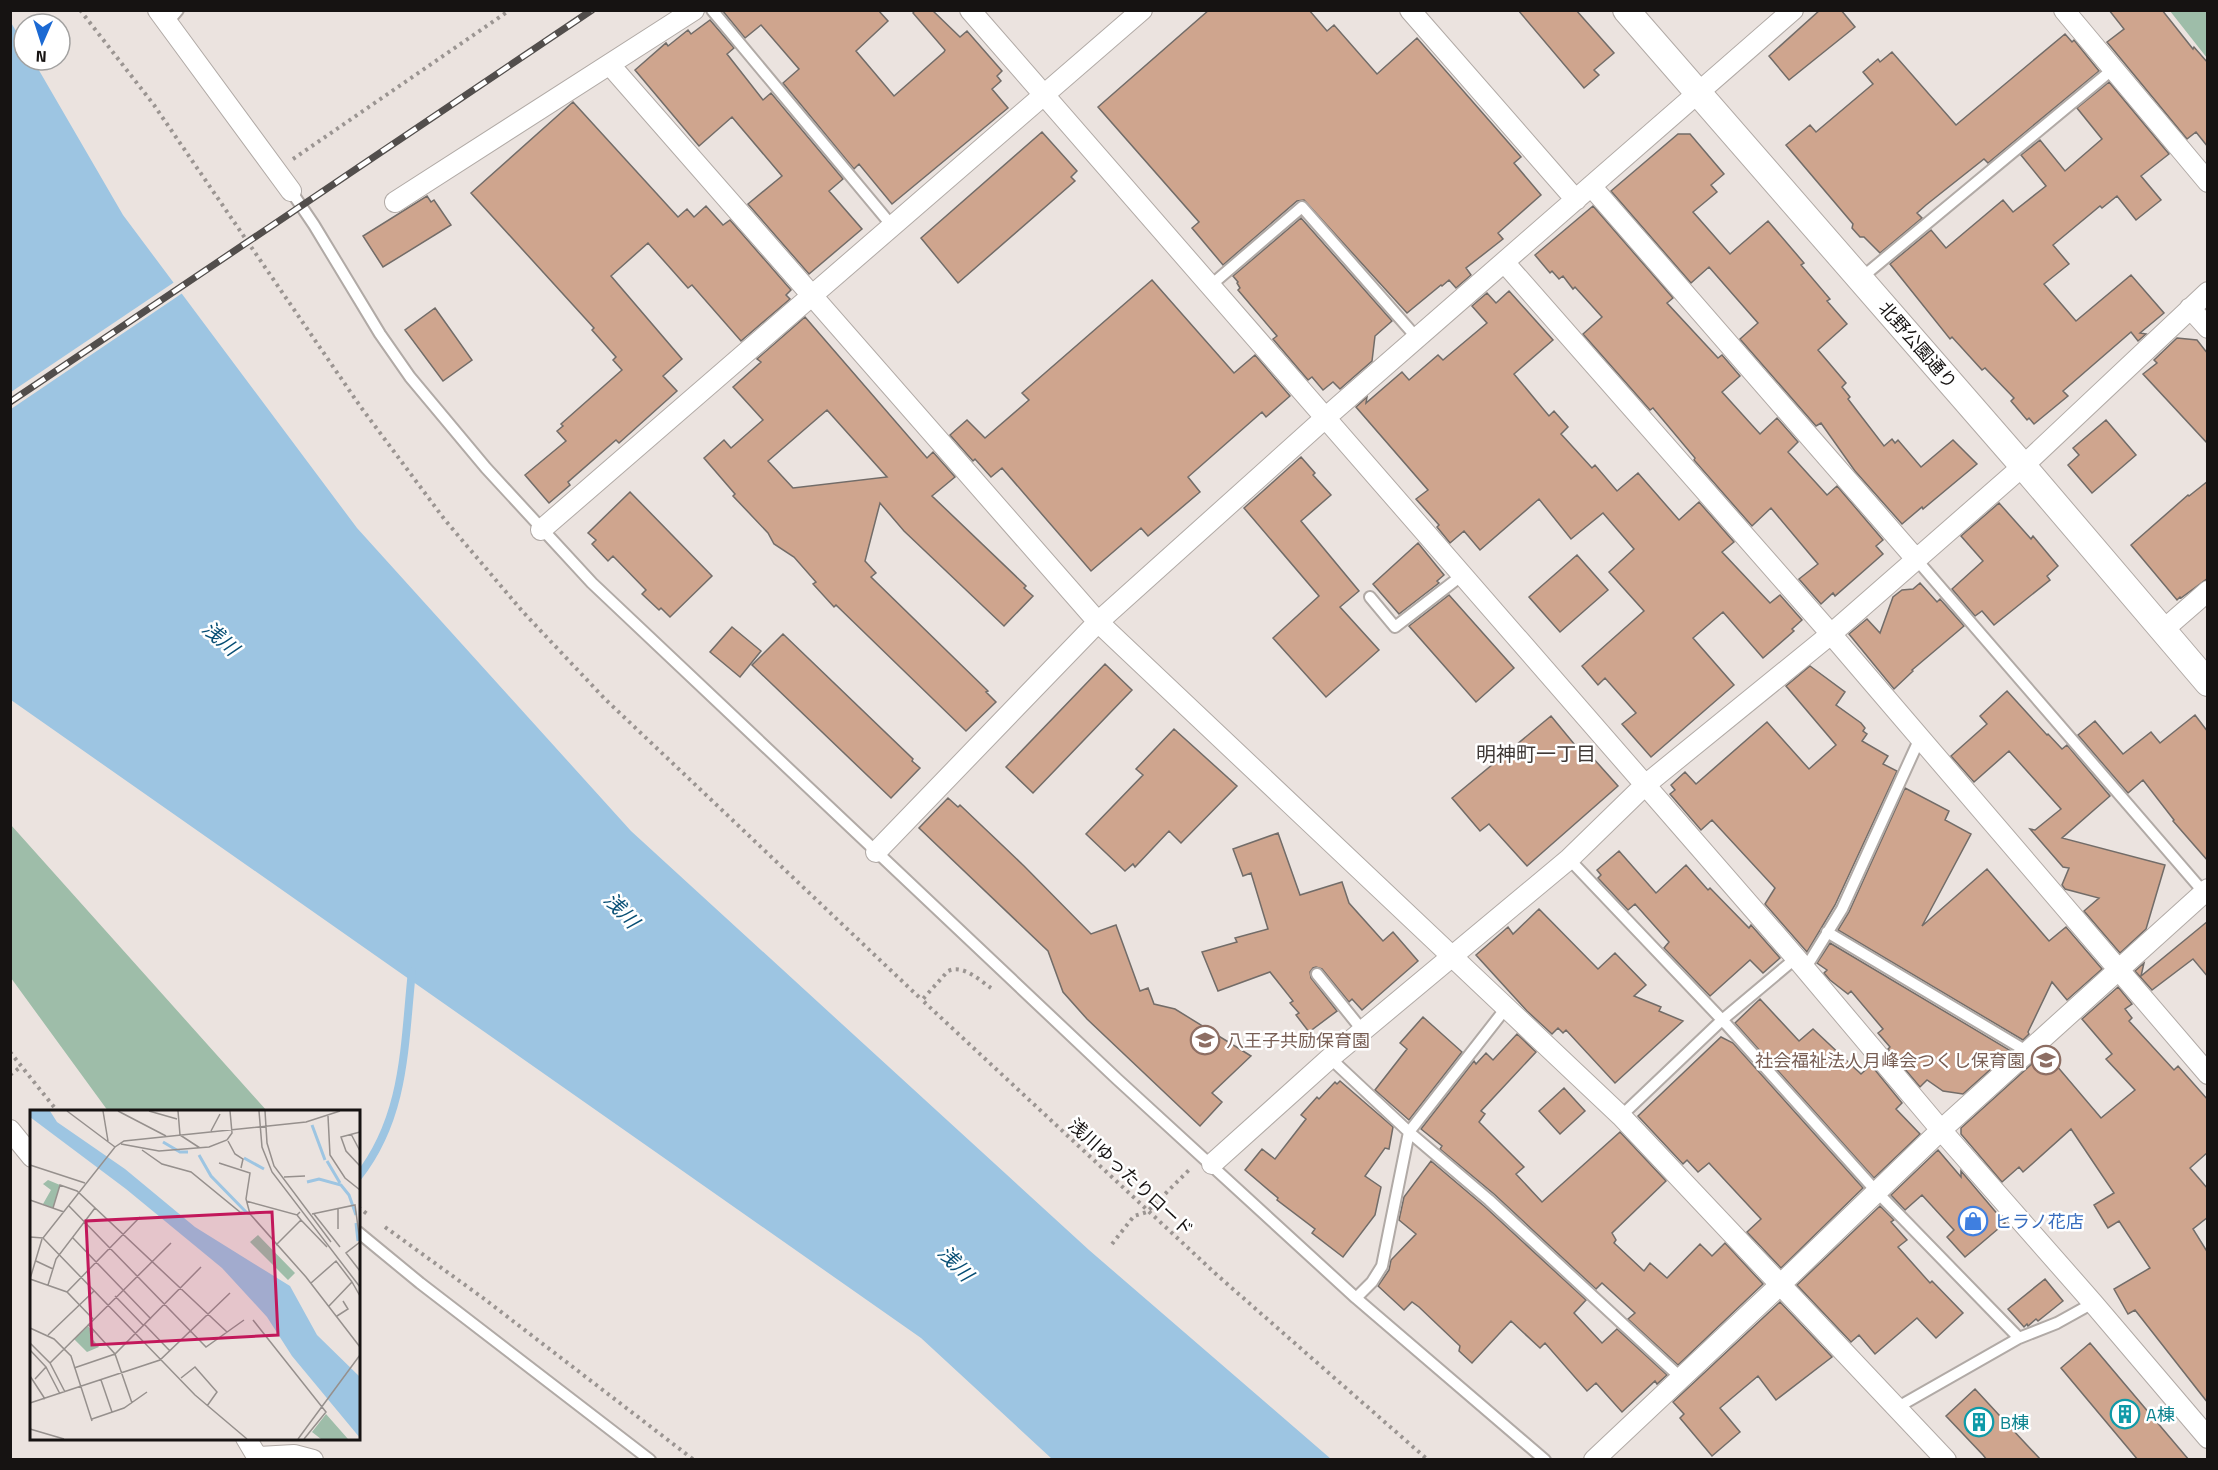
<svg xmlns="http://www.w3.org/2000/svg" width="2218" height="1470" viewBox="0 0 2218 1470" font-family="'Titillium Web','Noto Sans JP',sans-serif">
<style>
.green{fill:#9ebda9}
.water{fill:#9dc5e2}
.pier{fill:#ebe3df}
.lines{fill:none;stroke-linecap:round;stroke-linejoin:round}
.stream{stroke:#9dc5e2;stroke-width:8}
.building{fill:#cfa58e;stroke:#726c68;stroke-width:1.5;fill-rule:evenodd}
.service-casing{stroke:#b1aaa6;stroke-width:14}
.minor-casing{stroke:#b1aaa6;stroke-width:22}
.tertiary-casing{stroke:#b1aaa6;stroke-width:28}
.path{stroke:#9b9592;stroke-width:4;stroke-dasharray:3 4.5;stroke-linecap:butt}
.service{stroke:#fff;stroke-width:10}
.minor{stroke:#fff;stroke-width:20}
.tertiary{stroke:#fff;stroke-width:26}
.rail-casing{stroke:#524e4c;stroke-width:7}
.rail{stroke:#fff;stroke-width:4.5;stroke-dasharray:14;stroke-linecap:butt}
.labels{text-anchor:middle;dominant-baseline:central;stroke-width:5;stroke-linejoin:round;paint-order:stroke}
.street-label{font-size:18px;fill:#161312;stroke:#fff}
.education-label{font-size:18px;fill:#785e54;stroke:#fff;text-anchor:start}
.shop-label{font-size:18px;fill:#366cbe;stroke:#fff;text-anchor:start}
.culture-label{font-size:18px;fill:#0d838f;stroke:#fff;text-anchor:start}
.water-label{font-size:20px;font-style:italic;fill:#084f75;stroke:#fff}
.neighbourhood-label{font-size:20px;fill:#3f3936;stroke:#fff}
.inset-river{fill:none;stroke:#9dc5e2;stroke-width:3}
.inset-road{fill:none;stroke:#96908d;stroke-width:1.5}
.view{fill:#c2185b;fill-opacity:0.15;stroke:#c2185b;stroke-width:3}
.inset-edge{fill:none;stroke:#161312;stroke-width:3}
</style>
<rect width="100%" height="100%" fill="#ebe3df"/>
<path class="green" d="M2170,11h37v47z
M10,825h1l256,286h-159l-97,-133z"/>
<path class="water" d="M10,21l14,23v16h9l90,155 234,313 274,303 458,419 242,209h-279l-131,-121 -910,-638z"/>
<path class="pier" d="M176,281l8,11 -173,117v-17z"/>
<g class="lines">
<path class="stream" d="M358,1177c48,-61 46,-132 54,-206"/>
</g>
<path class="building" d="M722,10h156l10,11 -32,30 38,45 50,-44 1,-2 -32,-37 2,-3h17l28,27 7,-6 35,40 -5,5 4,5 -9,8 16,19 -116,96 -33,-40 -5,5 -71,-86 16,-14 -38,-44 -16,13z
M1209,10h100l18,21 7,-6 43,49 40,-36 104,119 -7,6 27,32 -43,38 5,6 -37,29 5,7 -15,13 -7,-8 -7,6 -1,-1 -34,28 -103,-113 -7,1 -74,64 -31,-37 7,-6 -101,-115z
M1518,10h58l38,43 -20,17 5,5 -15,13z
M1820,10h21l14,17 -66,53 -20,-24z
M2109,10h53l31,39 1,-2 14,16v84l-12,-15 -9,7 -80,-97 17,-13z
M710,20l24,28 -7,6 36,46 8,-7 72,86 -14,12 33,38 -53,45 -61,-70 34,-28 -50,-59 -33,29 -64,-76 31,-27 2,3 20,-16 3,4z
M2065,34l7,8 2,-2 25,31 -111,92 -4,-4 -58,46 -9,8 5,5 -42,35 -16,-16h-4l-8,-9 1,-4 -67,-79 24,-20 6,7 57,-48 -10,-12 15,-13 2,3 12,-10 64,73z
M2109,82l60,72 -28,22 20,24 -25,20 -19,-24 -15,12 -2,-2 -47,39 16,19 -25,20 32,37 55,-46 33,38 -24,20 6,1 -8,7 -7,-9 -68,59 5,5 -34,28 -5,-6 -2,2 -16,-19 3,-3 -29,-30 -3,2 -30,-33 -2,2 -60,-75 41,-34 15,18 57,-48 10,12 33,-26 -25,-31 19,-15 25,31 37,-32 -25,-31z
M573,102l105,115 9,-8 7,8 12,-11 17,19 7,-5 61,70 -5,5 4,4 -49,42 -49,-56 -4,3 -40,-45 -37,33 71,83 -19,17 14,15 -58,52 -3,-3 -48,42 2,3 -21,18 -24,-28 41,-34 -9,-10 6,-5 -2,-2 61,-54 -9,-10 3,-3 -24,-27 2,-2 -123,-135z
M1042,132l35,39 -6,6 4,4 -117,102 -37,-45z
M1678,134h12l34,40 -13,11 6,7 -24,20 37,42 38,-33 36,42 -3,2 29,34 -3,2 20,23 -29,26 28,33 -4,4 8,10 -2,2 36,47 8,-7 3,4 3,-3 23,27 32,-27 24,24 -54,45 -1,-2 -20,17 -47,-53 -34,-48 -5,3 -76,-87 18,-16 -49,-56 -18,16 -80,-92z
M427,196l4,6 3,-2 17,25 -68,42 -20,-31z
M1593,206l80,92 -6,5 51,55 4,-3 18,21 -18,16 38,42 17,-16 21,24 -10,10 39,43 10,-9 46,54 -7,6 7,8 -48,42 -2,-3 -12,11 -22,-25 19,-15 -47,-56 -19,18 -58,-66 1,-2 -42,-50 -3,2 -67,-76 19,-17 -27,-30 -2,2 -10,-13 -4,3 -7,-8 -2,2 -15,-18z
M1301,218l91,103 -17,15 -3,25 -32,28 -7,-7 -10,8 -11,-13 -4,3 -35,-41 4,-3 -39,-46 2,-2 -3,-5 1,-1 -5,-6z
M1152,280l82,93 21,-18 35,41 -24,21 -4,-5 -74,65 12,15 -52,44 -7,-8 -50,43 -89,-103 -11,9 -16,-18 -2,2 -23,-26 17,-15 18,18 44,-38 -7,-7z
M1509,291l44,49 -39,34 35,42 5,-5 14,16 -7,7 31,34 3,-3 22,26 21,-18 41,47 20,-18 35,40 -12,10 48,51 10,-8 22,25 -10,9 2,2 -31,27 -40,-46 -30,26 41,47 -83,72 -29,-33 14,-11 -31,-35 -7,7 -16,-19 62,-55 -35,-39 25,-23 -31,-36 -32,26 -32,-40 -59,51 -16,-19 -14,12 -13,-16 2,-2 -23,-26 12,-9 -72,-83 11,-10 -1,6 36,-31 7,8 29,-25 5,5 44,-37 -15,-17 15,-13 9,10z
M435,308l37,52 -29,21 -38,-51z
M805,317l122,141 6,-6 22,25 -23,19 94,90 -2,2 9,8 -29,30 -100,-95 -24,-28 -15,58 11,12 -5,4 117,114 -2,1 10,10 -30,29 -130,-126 -2,2 -21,-23 3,-2 -22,-25 -20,-13 -6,-11 -35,-37 2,-2 -31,-36 20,-18 7,8 32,-28 -30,-33 28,-25 -4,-3zM827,410l60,67 -94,11 -25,-27z
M2177,338l20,2 11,14v90l-65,-70 14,-11 -3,-3z
M2106,420l30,35 -44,38 -24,-28 11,-10 -6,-7z
M1301,457l14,16 -2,2 18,20 -30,26 58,70 -19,16 39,43 -53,47 -53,-59 46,-42 -75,-88z
M2208,481v97l-27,20 -1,-1 -3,3 -46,-55 57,-50 1,1z
M630,492l82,84 -42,41 -9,-9 -2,2 -17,-16 4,-4 -33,-34 -5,5 -16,-17 4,-4 -8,-7z
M1999,503l32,36 2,-3 25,30 -11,10 3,4 -56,45 -12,-14 -7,5 -23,-27 31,-28 -22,-25z
M1418,543l26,32 -7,6 2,2 -40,31 -26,-30z
M1577,555l31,35 -48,42 -31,-35z
M1920,583l17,19 3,-3 24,27 -52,44 1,1 -19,18 -45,-55 18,-15 13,14 13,-36 9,-7 11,-1z
M1449,595l65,73 -38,34 -67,-76z
M732,627l29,24 -21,26 -30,-25z
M783,634l130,125 -1,2 8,7 -29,30 -139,-133z
M1105,664l27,26 -99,103 -27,-26z
M1810,666l35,26 -9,13 25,18 4,5 -2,3 4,3 -5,7 26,15 -5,8 14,7 -62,134 -28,47 -42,-48 10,-16 -63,-68 -11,10 -31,-36 5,-4 -4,-5 14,-13 11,12 71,-62 42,47 27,-24 -50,-59z
M2007,691l40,44 1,-1 14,15 5,-4 43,51 -48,42 103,27 -19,64 -26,24 -36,-42 15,-13 -34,-9 -3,-4 7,-17 -6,-1 -33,-38 5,1 26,-21 -52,-58 -35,31 -23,-26 36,-32 -7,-8z
M2195,715l13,17v129l-35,-40 1,-1 -31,-40 -15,13 -50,-58 17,-14 28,33 28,-22 9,11z
M1551,716l38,46 4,-4 25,28 -91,80 -38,-42 -9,7 -28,-33z
M1174,729l63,57 -56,57 -12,-12 -34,36 -2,-3 -8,7 -39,-37 57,-59 -7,-6z
M1905,788l44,23 -4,9 26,14 -49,92 65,-57 62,72 17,-14 36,42 -35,31 -15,-18 -24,50 1,2 -6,6 -185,-110 11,-18z
M948,798l10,9 2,-2 64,61 67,68 25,-9 24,66 8,-3 6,16 21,5 76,47 -39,37 10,9 -22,24 -113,-107 -24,-27 -15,-41 -129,-123z
M1278,833l22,62 42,-13 7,21 34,38 10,-9 25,29 -56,49 -10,-11 -3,3 -27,-33 -6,-2 -3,1 -3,4 1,6 26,33 -28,21 -13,-17 3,-2 -9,-10 3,-2 -23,-29 -52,19 -16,-39 35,-10 -2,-4 33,-9 -17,-56 -8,3 -10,-27z
M1619,851l37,42 30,-28 22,25 2,-2 39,40 2,-3 29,33 -17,15 -13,-13 -40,36 -46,-48 5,-6 -34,-38 -7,6 -30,-32 3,-3 -4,-5z
M1539,909l59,60 17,-16 31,32 -12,11 27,11 -2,4 24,10 -68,62 -49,-53 -3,3 -5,-5 -6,6 -25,-23 -51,-56 32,-28 5,7z
M2208,921v56l-15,-18 -41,31 -17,-19 9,-8 -3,13z
M1830,943l181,108 -48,43 -20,-3 -16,-11 -7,7 -32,-38 2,-2 -12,-14 5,-4 -32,-38 -3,3 -18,-14 -6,-7 3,-3 -10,-7z
M2118,987l14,17 -7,5 7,9 -3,3 45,49 4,-4 30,34v52l-18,16 18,21v28l-15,12 15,24v150l-73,-93 -7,4 -14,-25 36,-21 -31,-47 -11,7 -14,-23 20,-12 -43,-64 -48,43 -4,-5 -17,15 -41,-48v-6l84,-76 56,66 34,-28 -29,-31 6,-5 -30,-35z
M1760,999l39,42 14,-12 48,45 10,-9 31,38 -6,6 24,25 -46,44 -139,-155z
M1423,1017l39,35 -53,68 -34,-30 32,-41 -7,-6z
M1517,1034l19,18 -55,59 4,3 -6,8 45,45 -8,7 26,28 78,-70 46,49 -54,52 4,7 -2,3 30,28 6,-8 17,15 33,-34 12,12 13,-13 38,41 -85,81 -50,-46 7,-6 -33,-30 -6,6 -102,-95 -54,-45 2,-3 -21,-17 53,-68 2,3 10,-11 7,7z
M1721,1037l12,6 130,145 -82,80 -34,-36 14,-13 -52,-56 -11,9 -11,-12 -4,4 -45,-48z
M1340,1081l53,46 -4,22 -4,-1 -20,28 16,11 -6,28 -32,42 -31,-24 3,-4 -38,-29 1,-2 -33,-28 17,-21 13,10 31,-40 -5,-4 16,-18 2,2 16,-17 2,2z
M1564,1088l21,23 -25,23 -21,-23z
M1938,1150l23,27v-6l44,52 -40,34 -18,-20 7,-7 -32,-35 -17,15 -14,-15z
M1431,1161l53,45 102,94 -12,13 28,30 15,-14 50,46 -10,9 -2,-3 -33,31 -26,-29 -9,8 -42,-48 -5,5 -29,-27 -39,42 -13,-12 1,-5 -41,-39 -7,-5 -8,8 -26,-24 11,-16 2,-10 25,-26 -17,-14 5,-23z
M1880,1206l14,14 -3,2 16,18 -9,7 32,36 2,-2 31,32 -27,25 -19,-20 -42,36 -16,-19 -8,7 -54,-57z
M2045,1279l18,22 -25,20 -2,-2 -8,7 -1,-2 -3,3 -16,-18z
M1780,1302l52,55 -56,43 -18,-24 -38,32 20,24 -28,24 -32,-38 4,-4 -11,-12z
M2090,1343l38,45 61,72h-51l-77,-92z
M1975,1389l36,39 30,32h-54l-4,-5 -37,-39z"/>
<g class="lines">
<g class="service-casing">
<path id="service" d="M712,10l181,217
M167,23l11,-13
M291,191l23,34 66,109 30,43 76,91 106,115 525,496 239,219 189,162
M1860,279l253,-210
M1210,286l92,-79 115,131
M1916,559l291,337
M1370,597l25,30 66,-51
M1569,859l158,166 149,166 143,147
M1827,932l201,120
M1805,969l37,-60 78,-171
M1317,974l46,57
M1330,1058l79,74 80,68 191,177
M1621,1116l101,-96 74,-62
M358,1232l62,51 230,177
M1356,1298l16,-16 10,-16 27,-134 97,-124
M1898,1407l121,-69 38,-15 36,-20"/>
</g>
<g class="minor-casing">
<path id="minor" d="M158,10l133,181
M970,10l826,948 145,172 152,173 115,135
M1410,10l166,190
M2064,10l144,172
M610,65l488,557 523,494 325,344
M1591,186l325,373
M395,202l299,-192
M1504,262l327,372 377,440
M2190,308l18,20
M541,530l601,-520
M2162,631l46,-40
M876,852l222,-230 226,-203 469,-409
M10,1130l22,27
M1212,1164l118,-106 239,-199 75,-73 187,-152 192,-168 185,-174
M246,1438l13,22
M259,1457l35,-2 19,5
M1594,1460l187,-176 160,-154 267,-241"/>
</g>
<g class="tertiary-casing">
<path id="tertiary" d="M1626,10l397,456 185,217"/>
</g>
<path class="path" d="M80,10l74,95 206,301 85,114 78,92 82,87 317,301
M293,159l217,-149
M991,988c-12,-8 -28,-24 -43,-17l-26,29 295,275 211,185
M10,1052l48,60
M10,1075l12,-9
M358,1207l12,9
M385,1227l98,71 211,162
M1112,1244l22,-28 13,-4 43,-43"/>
<use href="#service" class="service"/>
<use href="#minor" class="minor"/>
<use href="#tertiary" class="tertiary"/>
<g class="rail-casing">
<path id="rail" d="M10,402l582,-392"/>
</g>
<use href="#rail" class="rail"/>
</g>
<defs>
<g id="school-ring" transform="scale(1.5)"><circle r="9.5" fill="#fff" stroke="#8d6e63" stroke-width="1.5"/><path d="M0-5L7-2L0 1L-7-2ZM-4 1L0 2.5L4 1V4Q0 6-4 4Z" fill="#8d6e63"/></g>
<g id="shop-ring" transform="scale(1.5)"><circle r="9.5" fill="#fff" stroke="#3f7fe0" stroke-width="1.5"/><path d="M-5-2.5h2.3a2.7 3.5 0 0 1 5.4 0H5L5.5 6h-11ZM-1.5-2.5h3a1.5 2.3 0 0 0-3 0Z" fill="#3f7fe0"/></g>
<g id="building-ring" transform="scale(1.5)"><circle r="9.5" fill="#fff" stroke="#0f9aa8" stroke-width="1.5"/><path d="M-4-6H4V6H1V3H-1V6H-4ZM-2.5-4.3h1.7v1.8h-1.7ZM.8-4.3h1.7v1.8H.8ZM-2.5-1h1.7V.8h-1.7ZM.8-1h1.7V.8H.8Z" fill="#0f9aa8"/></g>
</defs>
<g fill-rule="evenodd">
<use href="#school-ring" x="1205" y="1040"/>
<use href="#school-ring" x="2046" y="1060"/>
<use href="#shop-ring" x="1973" y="1221"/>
<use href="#building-ring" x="2125" y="1414"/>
<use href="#building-ring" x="1979" y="1422"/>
</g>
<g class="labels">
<g class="street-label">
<text transform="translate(1918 345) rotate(49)">北野公園通り</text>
<text transform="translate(1131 1177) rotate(43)">浅川ゆったりロード</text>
</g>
<g class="education-label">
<text x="1226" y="1040">八王子共励保育園</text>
<text x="2025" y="1060" text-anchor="end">社会福祉法人月峰会つくし保育園</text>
</g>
<g class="shop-label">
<text x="1994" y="1221">ヒラノ花店</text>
</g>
<g class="culture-label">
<text x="2146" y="1414">A棟</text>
<text x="2000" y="1422">B棟</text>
</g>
<g class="water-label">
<text transform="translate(221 638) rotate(42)">浅川</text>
<text transform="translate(622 910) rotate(47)">浅川</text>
<text transform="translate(956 1263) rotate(47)">浅川</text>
</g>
<g class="neighbourhood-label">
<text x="1536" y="753">明神町一丁目</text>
</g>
</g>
<g transform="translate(30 1110)">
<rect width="330" height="330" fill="#ebe3df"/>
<path d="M18,70l12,5 -7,23 -10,-4 8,-14 -8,-6zM228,125l37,38 -7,7 -38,-38zM58,216l6,6 -4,4 9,11 -12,5 -13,-13zM296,304l22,25h-27l-9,-7z" fill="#9ebda9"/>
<path d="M0,1h20l7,11 68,47 70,58 95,59 27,49 43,42v61l-68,-82 -25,-39 -45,-49 -96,-79 -96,-72z" fill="#9dc5e2"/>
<path class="inset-river" d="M282,15l13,35M133,32l17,10h8M169,45l12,21 36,37M214,48l20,11M297,51l13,22M277,72l12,-3 22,6 8,10 7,20M326,113l2,18"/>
<path class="inset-road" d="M37,1l48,36M73,1l5,30M88,1l48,25M119,1l28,8M148,1l2,24 20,13M229,1l3,36 10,25 88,115M235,1l2,32 7,23 57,76M298,6l2,39 15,23 15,12M181,21l9,-17M330,22l-19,5 5,14 14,15M321,24l9,17M198,31l7,13 8,5 -2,9M91,34l38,7 50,-4 18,-7 5,-7 -2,-22M112,40l20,14 29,8 49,40 10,2M189,53l31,10 -4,26 4,15 56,63 54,70M0,55l55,18M254,67l21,-1M0,90l34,12M216,91l51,14 3,-3M39,96l137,141 38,-27M23,98l7,-23 17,6 150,141M308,99v20M282,104l43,-9 5,37M284,104l26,33M271,110l26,27M0,127l13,1 72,-91 9,-6 182,-19 34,-11M42,127l79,82M13,128l152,157 52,44M330,132l-14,11 14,18M246,135l25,-25 -4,-5M6,151l17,8M0,169l37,13 26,27M0,169l12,-40M281,173l25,-22 16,21M18,175l8,-26 39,-51M37,182l73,-75M85,186l29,30M299,196l23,-24 8,14M307,206l11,-7 -5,-8M223,210l73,92 -22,27M58,214l27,30 17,49M115,215l25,26M0,218l24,11 17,17 21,65M18,225l46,-44M0,233l20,20 15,29M0,240l16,17 -11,12M20,253l121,-120M16,257l14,27M44,258l41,-14 86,-87M0,266l15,23M151,268l14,-11 22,25 -10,14M71,270l11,32M0,293l130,-43 70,-67M62,309l32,-11 23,-16M0,319l34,10M268,329l62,-84"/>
<path class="view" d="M242,102l6,123 -186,10 -6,-124z"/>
<rect width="330" height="330" class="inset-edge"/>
</g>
<rect width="2218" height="1470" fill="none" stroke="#161312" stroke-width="24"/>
<g transform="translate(42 42) rotate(183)"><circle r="28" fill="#ffffff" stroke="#a2a1a0" stroke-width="1.5"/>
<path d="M0-4.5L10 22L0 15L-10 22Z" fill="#1b69d3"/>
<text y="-9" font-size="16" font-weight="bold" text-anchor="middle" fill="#161312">N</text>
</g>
</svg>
